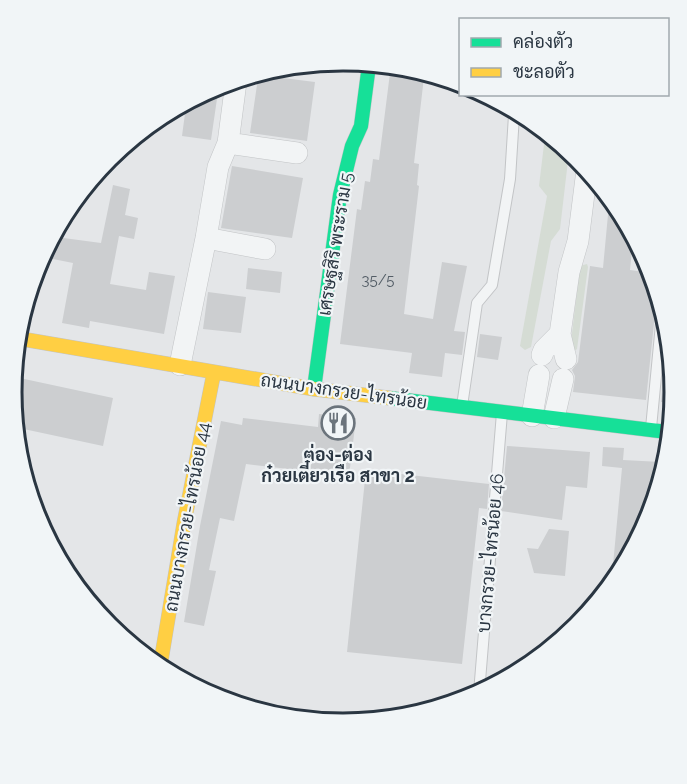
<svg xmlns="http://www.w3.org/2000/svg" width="687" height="784" viewBox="0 0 687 784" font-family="Raleway,Sarabun,sans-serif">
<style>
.green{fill:#d5dcd4}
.building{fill:#ccced0}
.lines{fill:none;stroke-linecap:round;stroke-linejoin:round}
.lane-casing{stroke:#c2c4c6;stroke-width:12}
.street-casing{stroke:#c2c4c6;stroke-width:22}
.fast-casing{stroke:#c2c4c6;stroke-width:15}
.slow-casing{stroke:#c2c4c6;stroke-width:15}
.lane{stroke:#f2f4f5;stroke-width:10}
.street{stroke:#f2f4f5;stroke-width:21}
.fast{stroke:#16e098;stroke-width:14}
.slow{stroke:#ffcf43;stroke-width:14}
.labels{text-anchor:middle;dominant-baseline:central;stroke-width:4.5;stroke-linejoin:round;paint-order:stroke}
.number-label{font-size:15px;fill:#535d66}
.street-label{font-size:18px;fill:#2a3642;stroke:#f1f5f7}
.poi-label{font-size:18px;font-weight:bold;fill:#2a3642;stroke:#f1f5f7}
.rim{fill:none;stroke:#2a3642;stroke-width:3}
</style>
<rect width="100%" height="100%" fill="#e4e6e8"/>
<path class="green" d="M545,136l24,16 -9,77 -9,12 -20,106 -6,3 -5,-4 27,-150 -8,-10z
M587,264l1,3 -11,82 -4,3 -3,-2 10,-84z"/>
<path class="building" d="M390,73l34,4 -10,86 5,1 -2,21 2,1 -15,128 29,5 9,-57 25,4 -13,65 11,1 -3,23 -17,-2 -3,24 -33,-4 3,-20 -72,-9 17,-135 4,1 4,-29 5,1 3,-23 6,1z
M267,76l48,6 -8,59 -57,-8 8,-55z
M219,85l-8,55 -29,-4 4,-30z
M232,166l71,12 -11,60 -71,-10z
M113,185l17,4 -5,26 13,3 -4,21 -15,-3 -9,48 36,6 3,-18 26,4 -11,58 -74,-13 -1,7 -27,-5 11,-60 -30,-6 13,-20 45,6z
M609,204l24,36 -3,30 21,3 9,44 -5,2 -1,4 -8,77 -73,-8 2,-16 -3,-6 6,-8 12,-96 13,2z
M248,268l34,4 -2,21 -34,-4z
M208,292l38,5 -5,36 -38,-4z
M480,334l22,3 -4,23 -21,-3z
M666,348l9,44 -2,11 -12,-1z
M15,377l98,21 -10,48 -84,-18 -7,-36z
M319,414l37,4 -7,58 -103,-12 -12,57 -14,-3 -11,52 7,1 -12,55 -20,-4 16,-96 21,-105 21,4 1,-7 75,9z
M507,446l83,6 -3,36 -21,-2 -4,34 -61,-9z
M603,447l21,1 -1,12 38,2 -11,57 -38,57 10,-108 -20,-2z
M366,470l123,14 -2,25 -8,-1 -17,156 -115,-12z
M549,529l20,2 -4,45 -31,-3 -7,-25 11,1z"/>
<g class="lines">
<g class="lane-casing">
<path id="lane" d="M462,406l15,-103 15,-18 18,-106 4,-64
M651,428l10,-104
M479,693l23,-280
M329,721l24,1"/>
</g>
<g class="street-casing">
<path id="street" d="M228,143l69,10
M206,238l59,11
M542,355l2,-5 16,-16
M566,359l-6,-25 9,-62 9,-31 9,-71
M180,365l26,-127 12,-71 10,-24 8,-61
M532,416l7,-41
M554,418l9,-39"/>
</g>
<g class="fast-casing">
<path id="fast" d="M314,389l26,-194 12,-49 9,-20 8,-61
M389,398l278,34"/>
</g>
<g class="slow-casing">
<path id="slow" d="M22,339l292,50 75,9
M161,661l23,-138 30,-151"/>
</g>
<use href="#lane" class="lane"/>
<use href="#street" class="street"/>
<use href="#fast" class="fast"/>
<use href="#slow" class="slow"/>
</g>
<defs>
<g id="restaurant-ring" transform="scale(1.725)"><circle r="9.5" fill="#f1f5f7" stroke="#6b747c" stroke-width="1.5"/><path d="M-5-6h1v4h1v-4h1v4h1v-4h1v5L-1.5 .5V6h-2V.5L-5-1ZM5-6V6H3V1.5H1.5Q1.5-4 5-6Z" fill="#6b747c"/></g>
</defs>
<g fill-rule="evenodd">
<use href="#restaurant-ring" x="338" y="423"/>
</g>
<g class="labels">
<g class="number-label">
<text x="378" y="280">35/5</text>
</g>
<g class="street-label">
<text transform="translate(335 244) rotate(-81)">เศรษฐสิริ พระราม 5</text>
<text transform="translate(344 391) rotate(8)">ถนนบางกรวย-ไทรน้อย</text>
<text transform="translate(187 517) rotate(-80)">ถนนบางกรวย-ไทรน้อย 44</text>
<text transform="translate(490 553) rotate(-85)">บางกรวย-ไทรน้อย 46</text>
</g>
<g class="poi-label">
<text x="338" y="454">ต่อง-ต่อง<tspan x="338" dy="21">ก๋วยเตี๋ยวเรือ สาขา 2</tspan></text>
</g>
</g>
<path d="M0 0H687V784H0ZM22 392a321 321 0 1 1 642 0a321 321 0 1 1-642 0Z" fill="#f1f5f7" fill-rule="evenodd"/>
<path class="rim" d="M22 392a321 321 0 1 1 642 0a321 321 0 1 1-642 0Z"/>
<rect x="459" y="18" width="210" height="78" fill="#f1f5f7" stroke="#a1a9af" stroke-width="1.5"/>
<rect x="471" y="38" width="30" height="9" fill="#16e098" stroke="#a1a9af" stroke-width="1.5"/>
<text x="513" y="48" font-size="18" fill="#2a3642">คล่องตัว</text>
<rect x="471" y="68" width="30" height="9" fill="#ffcf43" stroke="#a1a9af" stroke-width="1.5"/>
<text x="513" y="78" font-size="18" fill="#2a3642">ชะลอตัว</text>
</svg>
